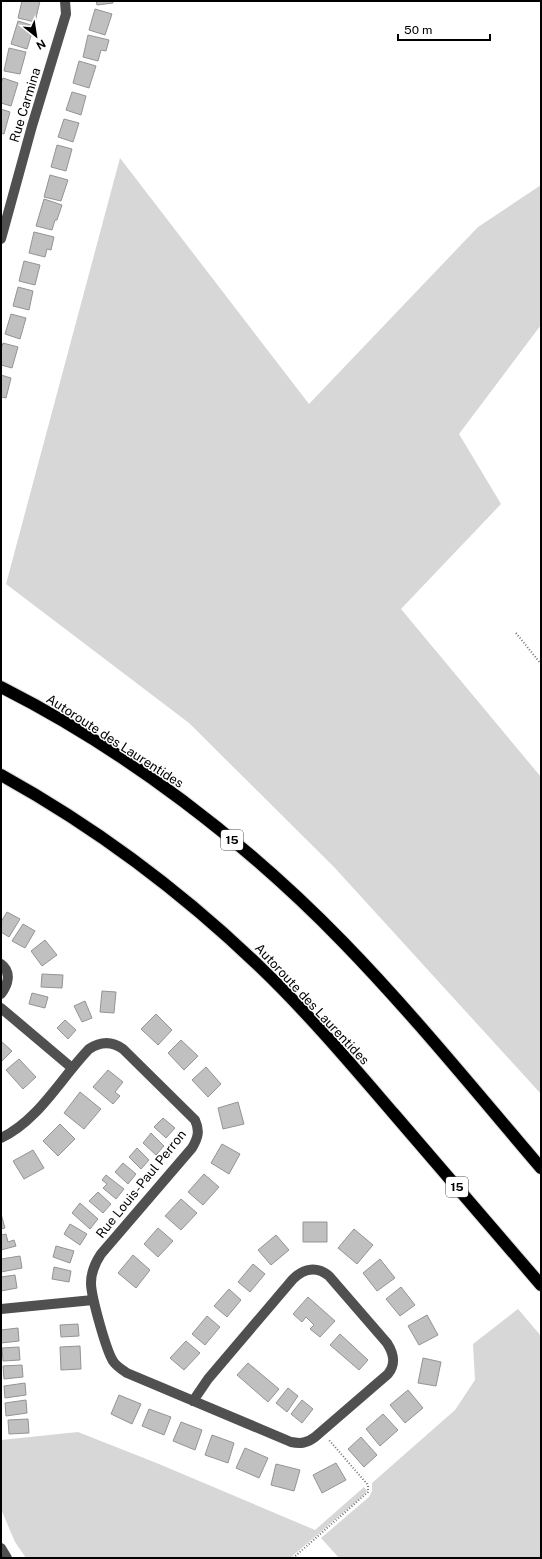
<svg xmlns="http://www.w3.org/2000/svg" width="542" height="1559" viewBox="0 0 542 1559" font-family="'Public Sans',sans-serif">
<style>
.green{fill:#d7d7d7}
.building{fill:#c0c0c0;stroke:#949494}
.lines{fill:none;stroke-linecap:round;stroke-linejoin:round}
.highway-casing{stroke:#dbdbdb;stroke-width:14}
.path{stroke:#727272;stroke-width:2;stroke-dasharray:1 2;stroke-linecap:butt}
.minor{stroke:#505050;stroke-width:10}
.highway{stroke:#000;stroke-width:12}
.labels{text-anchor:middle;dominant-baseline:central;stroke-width:3;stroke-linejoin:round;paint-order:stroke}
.shield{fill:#fff;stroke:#4c4c4c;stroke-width:1}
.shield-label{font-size:12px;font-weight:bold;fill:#000}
.street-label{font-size:13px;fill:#000;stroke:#fff}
</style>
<rect width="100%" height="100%" fill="#fff"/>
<path class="green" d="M120,158l189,246 169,-177 63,-42v140l-82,109 42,70 -100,105 140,168v317l-207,-227 -145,-144 -183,-139z
M518,1309l23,27v222h-202l-18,-20 48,-41 3,-6v-8l83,-73 20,-30 -2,-36z
M78,1432l81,32 156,66 49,-43 3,4 -3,4 -74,63h-264l-11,-16 -14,-33v-69z"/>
<path class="building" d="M22,1h18l-5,21 -17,-4z
M96,1h17v2l-16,2z
M95,9l17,5 -7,21 -16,-5z
M18,21l16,5 -7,23 -16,-5z
M88,35l21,5 -3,11 -5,-1 -3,11 -15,-4z
M9,48l17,4 -6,22 -16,-3z
M79,61l17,5 -7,22 -16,-5z
M3,78l15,5 -7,23 -10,-3v-20z
M72,92l14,4 -5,19 -15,-5z
M1,109l9,3 -6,22 -3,-1z
M64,119l15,4 -6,19 -15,-5z
M57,145l15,4 -6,22 -15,-4z
M50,175l18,5 -7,21 -17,-4z
M44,199l18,6 -5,15h-2l-3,10 -16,-4z
M34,232l20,5 -3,13 -4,-1 -2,8 -16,-4z
M24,261l16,4 -5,20 -16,-4z
M18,287l15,4 -4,19 -16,-4z
M11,314l15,4 -6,21 -15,-5z
M3,343l15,4 -6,21 -11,-3v-16z
M1,375l10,3 -5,20 -5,-1z
M7,912l13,7 -11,18 -8,-5v-10z
M23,924l12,7 -10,17 -13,-7z
M45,940l12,15 -15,11 -11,-15z
M42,974l21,1 -1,13 -21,-1z
M102,991l14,1 -2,21 -14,-1z
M32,993l16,4 -3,11 -16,-4z
M85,1001l7,17 -10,4 -8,-16z
M156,1014l16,16 -14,15 -17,-16z
M65,1020l11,10 -8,9 -11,-11z
M181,1040l17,16 -14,14 -16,-17z
M1,1041l11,10 -11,11z
M19,1059l17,18 -13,12 -17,-19z
M206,1067l15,17 -13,13 -16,-17z
M108,1070l15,12 -8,10 5,4 -7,8 -20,-17z
M80,1092l21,17 -17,20 -20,-16z
M238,1102l6,22 -21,5 -5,-21z
M163,1118l12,10 -9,10 -12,-11z
M60,1124l15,15 -17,17 -15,-15z
M151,1133l13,13 -8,9 -13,-12z
M222,1144l18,10 -11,20 -18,-11z
M137,1148l12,12 -8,9 -12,-12z
M33,1150l11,18 -20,11 -11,-18z
M123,1163l13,11 -8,10 -13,-12z
M204,1174l15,13 -16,18 -15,-13z
M106,1175l18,14 -8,10 -13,-11 4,-4 -5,-4z
M98,1192l13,12 -8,9 -14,-12z
M181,1199l16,14 -16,17 -16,-14z
M80,1203l18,16 -8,10 -18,-16z
M1,1214l4,14 -4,1z
M303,1222h24v20h-24z
M70,1224l17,10 -7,11 -16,-11z
M158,1228l15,13 -15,16 -14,-13z
M354,1229l19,16 -16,19 -19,-16z
M6,1234l2,8 6,-2 2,6 -15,4v-15z
M276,1235l13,15 -18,15 -13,-15z
M56,1246l18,5 -4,12 -17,-6z
M133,1255l17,15 -14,18 -18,-15z
M20,1256l2,12 -21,4v-13z
M380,1259l15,19 -18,13 -14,-18z
M253,1264l12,10 -15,18 -12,-10z
M54,1267l17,4 -2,11 -17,-3z
M15,1275l2,13 -16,3v-14z
M401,1287l14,18 -15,11 -14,-17z
M229,1289l12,11 -14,17 -13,-11z
M308,1297l27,24 -15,16 -10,-8 4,-4 -8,-8 -4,5 -9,-8z
M427,1315l11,20 -19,10 -11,-19z
M207,1316l13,11 -15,18 -13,-11z
M78,1324l1,12 -18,1 -1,-12z
M18,1328l1,13 -18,2v-13z
M340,1334l28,26 -9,10 -29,-25z
M186,1341l14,12 -16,17 -14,-12z
M80,1346l1,23 -20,1 -1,-23z
M19,1347l1,13 -17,1 -1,-13z
M423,1358l18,4 -5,24 -18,-3z
M248,1363l31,26 -11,13 -31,-27z
M22,1365l1,12 -19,2 -1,-13z
M25,1383l1,12 -21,3 -1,-12z
M288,1388l10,8 -11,16 -11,-9z
M408,1390l15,18 -18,15 -15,-18z
M119,1395l22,9 -9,20 -21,-10z
M26,1400l1,13 -21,3 -1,-13z
M302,1400l11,9 -11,14 -11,-9z
M149,1409l22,8 -7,18 -22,-9z
M383,1414l15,16 -18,16 -14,-17z
M28,1419l1,14 -20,1 -1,-14z
M181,1422l21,8 -7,20 -22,-9z
M212,1435l22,8 -6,20 -23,-8z
M361,1437l16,18 -13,12 -16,-18z
M245,1448l23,10 -9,20 -23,-10z
M336,1463l10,17 -24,13 -9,-18z
M276,1464l24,6 -6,21 -23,-6z"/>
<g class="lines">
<g class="highway-casing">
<path id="highway" d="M1,687c125,63 245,155 342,255 70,72 133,150 198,226
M1,775c94,52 182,118 259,192 48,46 91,97 134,147 49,57 98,114 147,171"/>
</g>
<path class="path" d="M516,633l25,31
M293,1558l75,-66v-7l-39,-45"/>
<path class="minor" d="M1,239l31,-113 34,-112 -1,-13
M1,964c11,8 7,21 0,30
M1,1008l71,60
M1,1138c37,-17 60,-60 88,-89 12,-8 23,-8 34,0l72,71c5,11 3,18 -3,28l-91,106c-6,9 -10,19 -10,29 0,13 15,67 22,78 3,5 8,8 14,12l164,69c10,2 16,1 24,-5l73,-63c8,-10 6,-20 -1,-31l-58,-67c-12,-10 -25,-8 -36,3l-85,100 -15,22
M1,1309l92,-9
M1,1548l6,10"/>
<use href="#highway" class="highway"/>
</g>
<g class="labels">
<g class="shield">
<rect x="221" y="830" width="22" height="20" rx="3"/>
<rect x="446" y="1177" width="22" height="20" rx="3"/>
</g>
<g class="shield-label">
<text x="232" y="840">15</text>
<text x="457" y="1187">15</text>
</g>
<g class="street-label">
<text transform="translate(25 105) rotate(-73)">Rue Carmina</text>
<text transform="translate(115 741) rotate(33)">Autoroute des Laurentides</text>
<text transform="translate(312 1004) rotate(47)">Autoroute des Laurentides</text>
<text transform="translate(141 1184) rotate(-51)">Rue Louis-Paul Perron</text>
</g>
</g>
<rect width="542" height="1559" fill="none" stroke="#000000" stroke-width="4"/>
<g transform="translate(36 36) rotate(150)" stroke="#ffffff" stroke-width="3" paint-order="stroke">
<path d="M0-3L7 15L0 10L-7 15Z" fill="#000000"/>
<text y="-6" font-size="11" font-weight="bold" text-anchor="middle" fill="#000000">N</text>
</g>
<path d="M398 34v6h92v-6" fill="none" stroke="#000000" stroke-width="2"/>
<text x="404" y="34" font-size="12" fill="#000000" stroke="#ffffff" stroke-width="3" paint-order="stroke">50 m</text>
</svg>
